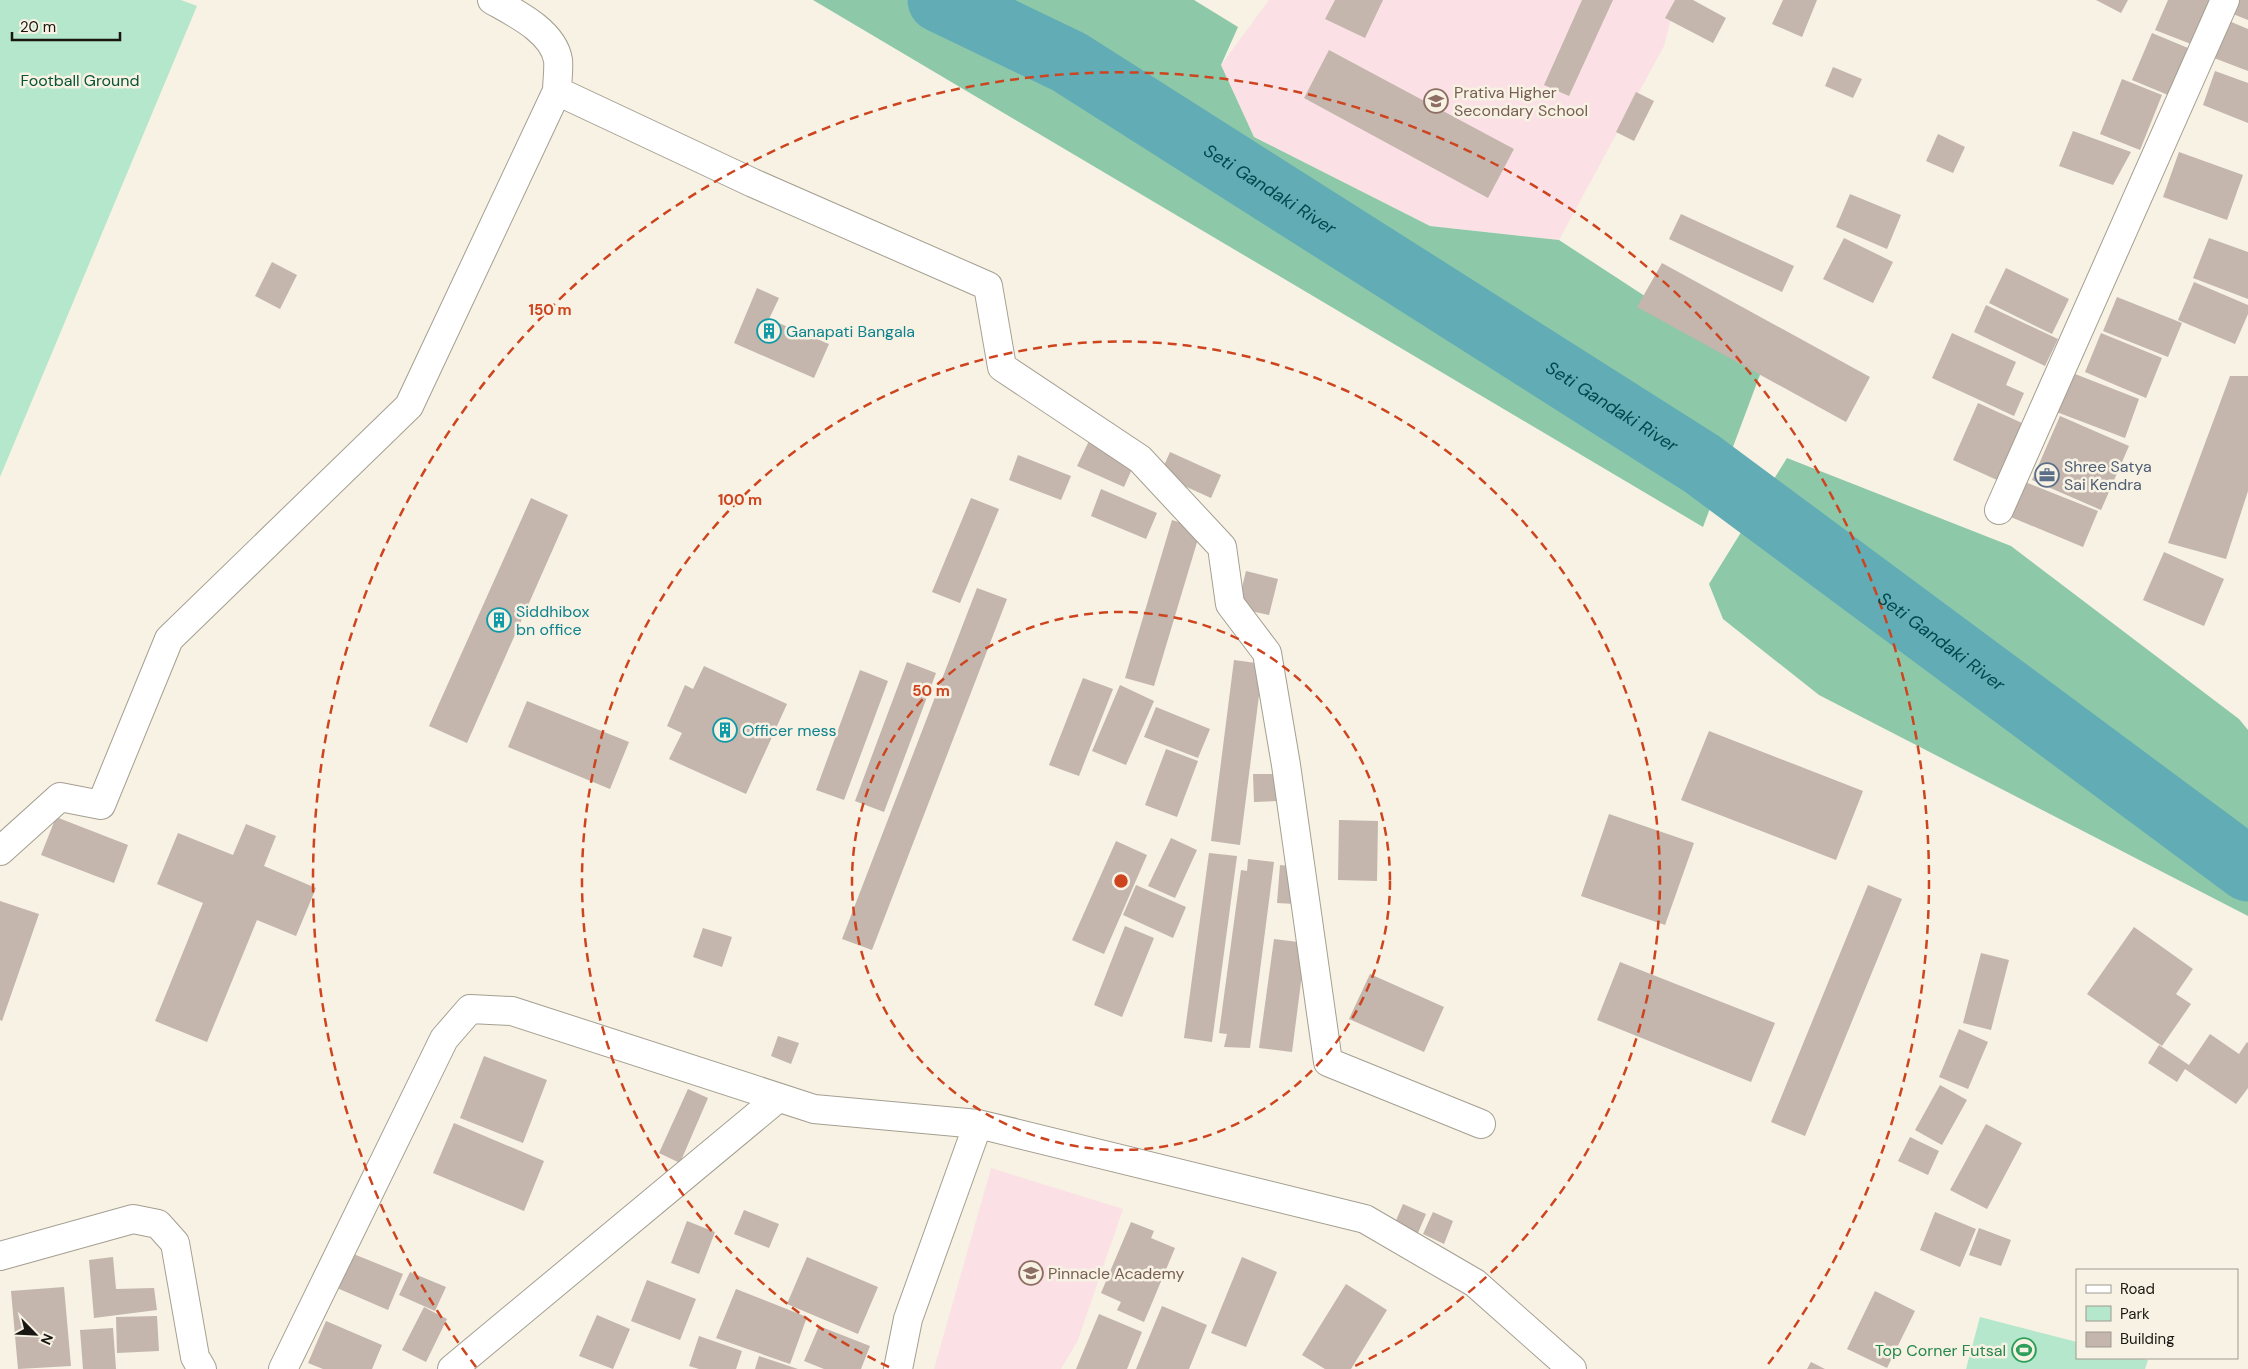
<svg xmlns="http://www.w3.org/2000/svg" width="2248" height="1369" viewBox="0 0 2248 1369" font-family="'DM Sans',sans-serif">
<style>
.education{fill:#fbe1e5}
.green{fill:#b4e7cb}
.forest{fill:#8dc8a9}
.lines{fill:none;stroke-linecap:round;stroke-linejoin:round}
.river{stroke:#62adb5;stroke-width:65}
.building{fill:#c4b5ad}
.minor-casing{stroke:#a49f91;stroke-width:30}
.minor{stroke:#fff;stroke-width:28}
.ring{fill:none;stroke:#cd441f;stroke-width:2.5;stroke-dasharray:9 6}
.labels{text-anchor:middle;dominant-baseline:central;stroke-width:5;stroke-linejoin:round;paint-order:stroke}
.park-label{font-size:16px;fill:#075437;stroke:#f7f2e3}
.education-label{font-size:16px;fill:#785e54;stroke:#f7f2e3;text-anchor:start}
.culture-label{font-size:16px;fill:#0d838f;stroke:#f7f2e3;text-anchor:start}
.service-label{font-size:16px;fill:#4e5e75;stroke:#f7f2e3;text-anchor:start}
.leisure-label{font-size:16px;fill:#27864d;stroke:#f7f2e3;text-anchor:end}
.water-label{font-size:18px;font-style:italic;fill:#00484f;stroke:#f7f2e3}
.centre{fill:#cd441f;stroke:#f7f2e3;stroke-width:2.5}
.ring-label{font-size:15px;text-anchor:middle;font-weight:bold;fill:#cd441f;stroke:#f7f2e3;stroke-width:5;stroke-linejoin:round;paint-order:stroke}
</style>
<rect width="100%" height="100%" fill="#f7f2e3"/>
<path class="education" d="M1269,0h407l-12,46 -105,194 -129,-14 -176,-89 -33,-72z
M991,1168l132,41 -45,131 -17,29h-127z"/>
<path class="green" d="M0,0h181l16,6 -197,471z
M1980,1317l97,25v16h61l10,2 -3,9h-179z"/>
<path class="forest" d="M813,0h381l44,27 -17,38 33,72 176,89 129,14 202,132 -58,155z
M1787,458l224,88 228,173 9,11v186l-429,-221 -96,-76 -14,-35z"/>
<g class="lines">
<path class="river" id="s1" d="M940,0l129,62 633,402 546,405"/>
</g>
<path class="building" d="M1335,0h48l-18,38 -40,-19z
M1582,0h31l-44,96 -25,-11z
M1675,0h18l33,18 -13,25 -48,-25z
M1783,0h34l-15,37 -30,-13z
M2096,0h32l-7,13z
M2168,0h41l-18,44 -36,-14z
M2239,0h9v20l-15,-6z
M2229,21l19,8v42l-34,-13z
M2152,33l36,15 -20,47 -36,-15z
M1329,50l185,99 -26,49 -184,-100z
M1833,67l29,12 -9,19 -28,-12z
M2215,71l33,12v40l-45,-18z
M2122,79l40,16 -22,55 -40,-16z
M1636,92l18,9 -20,40 -18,-9z
M2073,131l58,21 -18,33 -54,-19z
M1938,134l27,13 -12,26 -27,-12z
M2179,152l64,23 -16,45 -64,-23z
M1850,194l51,21 -14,34 -51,-22z
M1681,214l113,52 -12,26 -113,-53z
M1844,238l49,24 -20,41 -50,-24z
M2209,238l39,14v47l-55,-21z
M272,262l25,13 -17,34 -25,-13z
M1662,263l208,114 -24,45 -209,-115z
M2006,268l63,31 -17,35 -63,-31z
M2194,282l54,23v9l-13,30 -57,-24z
M757,288l22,10 -10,21 60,25 -15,34 -80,-35z
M2117,297l65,26 -14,34 -65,-26z
M1986,305l72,34 -13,27 -71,-34z
M1952,333l64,29 -10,23 18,8 -10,23 -82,-38z
M2101,333l61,25 -16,40 -61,-26z
M2070,372l69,27 -14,39 -71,-27z
M2230,376h18v115l-22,68 -58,-16z
M1978,403l44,20 -25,57 -44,-20z
M2060,416l69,30 -28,64 -69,-30z
M1089,441l46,21 -11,25 -47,-21z
M1170,452l51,23 -10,23 -51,-23z
M1018,455l53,21 -10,24 -52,-20z
M2020,480l78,31 -15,36 -77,-32z
M1101,489l56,24 -11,26 -55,-23z
M531,498l37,17 -101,228 -38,-17z
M971,498l28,11 -39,94 -28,-11z
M1172,520l29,9 -47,157 -29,-8z
M2164,552l60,27 -20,47 -61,-26z
M1246,571l32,8 -9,36 -32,-7z
M977,588l30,11 -135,351 -30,-11z
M1234,660l29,4 -23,181 -29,-4z
M907,662l29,11 -52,139 -29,-11z
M704,666l83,38 -41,90 -77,-35 13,-26 -15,-7 18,-41 8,4z
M860,670l28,11 -44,119 -28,-10z
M1083,678l30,11 -34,87 -30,-11z
M1120,685l34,16 -28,64 -34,-14z
M527,701l102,41 -19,47 -102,-42z
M1156,707l54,22 -12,29 -54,-21z
M1709,731l154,60 -27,69 -155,-60z
M1166,749l32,12 -21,56 -32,-12z
M1253,774h25v27l-24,1z
M1609,814l85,29 -29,82 -84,-29z
M56,817l72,28 -14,38 -73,-28z
M1339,820l39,1 -1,60 -39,-1z
M246,824l30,12 -12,30 52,22 -20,48 -39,-16 -50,122 -52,-21 48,-118 -46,-19 21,-51 55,22z
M1171,838l26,12 -22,48 -27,-12z
M1116,841l31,14 -43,99 -32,-14z
M1209,853l28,3 -25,186 -28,-4z
M1248,859l26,3 -24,186 -26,-1 3,-13 -8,-1 22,-163 6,1z
M1280,865l19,2 -4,37 -18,-1z
M1136,885l50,22 -13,31 -50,-23z
M1868,885l34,14 -97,237 -34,-14z
M0,901l39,13 -37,107 -2,-1z
M1125,926l29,12 -32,79 -28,-12z
M2134,927l59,42 -17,25 15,10 -29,42 -75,-52z
M703,928l29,9 -10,30 -29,-10z
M1274,939l32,4 -14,109 -33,-4z
M1981,953l28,7 -18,70 -28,-7z
M1620,962l155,61 -24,59 -154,-62z
M1370,974l74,33 -20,45 -75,-33z
M1959,1029l29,13 -20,47 -29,-12z
M2210,1034l29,20 8,-12 1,1v45l-12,16 -51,-35 -8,13 -29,-19 11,-18 30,20z
M778,1036l21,7 -8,21 -20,-8z
M484,1056l63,24 -24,63 -63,-25z
M1940,1085l27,15 -25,45 -27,-15z
M688,1089l20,9 -28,65 -21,-10z
M454,1123l90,38 -20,50 -91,-38z
M1986,1124l36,19 -35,66 -37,-19z
M1910,1137l29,14 -11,24 -30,-14z
M1403,1204l23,10 -11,26 -23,-10z
M744,1210l35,14 -10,24 -35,-14z
M1433,1212l20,9 -9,23 -21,-10z
M1935,1212l41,17 -16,38 -40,-17z
M687,1221l28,11 -16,42 -28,-11z
M1131,1222l23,9 -3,7 24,10 -31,74 -27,-12 4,-8 -20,-9z
M1979,1228l32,12 -10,26 -32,-11z
M351,1253l52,21 -15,36 -51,-22z
M113,1257l3,32 38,-1 3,22 -63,8 -5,-58z
M807,1257l71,30 -20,47 -71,-30z
M1242,1257l35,15 -31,75 -35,-14z
M410,1272l36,15 -11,24 -36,-16z
M647,1280l49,19 -16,41 -49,-19z
M1346,1284l41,26 -36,59h-26l-23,-14z
M64,1287l7,79 -53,3 -7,-78z
M736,1289l71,28 -17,47 -74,-26z
M1875,1291l40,20 -28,57 -40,-19z
M1162,1306l45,19 -18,44h-53z
M424,1307l23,12 -21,43 -24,-12z
M1099,1314l43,18 -15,37h-51z
M597,1315l33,14 -17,40 -34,-13z
M157,1316l2,35 -42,2 -1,-36z
M326,1321l56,24 -10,24h-49l-15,-6z
M819,1326l51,20 -9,23h-37l-20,-8z
M113,1328l3,41h-33l-3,-39z
M699,1336l43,15 -6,18h-37l-10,-3z
M759,1356l39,13h-43z
M1811,1362l14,7h-18z"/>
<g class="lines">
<g class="minor-casing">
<path id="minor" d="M492,0c23,13 61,31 66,60 1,10 -1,22 -1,31
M1999,510l226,-510
M0,851l60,-54 41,8 68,-166 240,-233 148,-315 196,92 235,103 14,81 138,92 82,88 8,57 37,49 19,112 42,297 153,62
M0,1256l133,-37 25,5 17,19 20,114 7,12
M283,1369l161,-330 26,-30 42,2 302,98 164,15 387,95 110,64 97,86
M452,1369l326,-271
M898,1369l10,-50 70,-195"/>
</g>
<use href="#minor" class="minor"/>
</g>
<g class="ring">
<circle cx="1121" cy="881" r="269"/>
<path d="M889 1367A539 539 0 1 1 1353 1367"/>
<path d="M476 1367A808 808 0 1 1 1766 1367"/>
</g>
<defs>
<g id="school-ring" transform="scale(1.25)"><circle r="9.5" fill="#f7f2e3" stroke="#8d6e63" stroke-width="1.5"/><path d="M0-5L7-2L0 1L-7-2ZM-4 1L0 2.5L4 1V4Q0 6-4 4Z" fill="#8d6e63"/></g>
<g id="building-ring" transform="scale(1.25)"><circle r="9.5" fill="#f7f2e3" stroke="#0f9aa8" stroke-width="1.5"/><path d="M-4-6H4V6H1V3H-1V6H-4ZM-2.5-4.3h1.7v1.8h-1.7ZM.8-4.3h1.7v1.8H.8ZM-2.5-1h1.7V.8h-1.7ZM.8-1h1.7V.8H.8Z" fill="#0f9aa8"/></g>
<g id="office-ring" transform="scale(1.25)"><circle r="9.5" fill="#f7f2e3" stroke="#5c6f8a" stroke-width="1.5"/><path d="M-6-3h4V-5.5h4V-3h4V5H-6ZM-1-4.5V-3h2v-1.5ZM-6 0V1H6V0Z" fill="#5c6f8a"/></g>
<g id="stadium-ring" transform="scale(1.25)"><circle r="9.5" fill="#f7f2e3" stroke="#2e9e5b" stroke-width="1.5"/><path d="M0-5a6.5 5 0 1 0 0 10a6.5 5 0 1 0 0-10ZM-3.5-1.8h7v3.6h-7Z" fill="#2e9e5b"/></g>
</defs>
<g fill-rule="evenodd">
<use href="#school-ring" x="1436" y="101"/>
<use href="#building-ring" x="769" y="331"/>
<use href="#office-ring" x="2047" y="475"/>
<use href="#building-ring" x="499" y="620"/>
<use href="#building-ring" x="725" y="730"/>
<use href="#school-ring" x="1031" y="1273"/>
<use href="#stadium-ring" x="2024" y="1350"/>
</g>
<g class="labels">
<g class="park-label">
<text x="80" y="80">Football Ground</text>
</g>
<g class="education-label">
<text x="1454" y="92">Prativa Higher<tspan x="1454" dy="18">Secondary School</tspan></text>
<text x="1048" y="1273">Pinnacle Academy</text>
</g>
<g class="culture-label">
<text x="786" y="331">Ganapati Bangala</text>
<text x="516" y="611">Siddhibox<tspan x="516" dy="18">bn office</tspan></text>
<text x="742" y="730">Officer mess</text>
</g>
<g class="service-label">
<text x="2064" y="466">Shree Satya<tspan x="2064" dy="18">Sai Kendra</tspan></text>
</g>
<g class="leisure-label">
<text x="2006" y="1350">Top Corner Futsal</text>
</g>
<g class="water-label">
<text stroke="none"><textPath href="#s1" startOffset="381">Seti Gandaki River</textPath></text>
<text stroke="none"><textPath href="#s1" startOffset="786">Seti Gandaki River</textPath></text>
<text stroke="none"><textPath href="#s1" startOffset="1191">Seti Gandaki River</textPath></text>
</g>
</g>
<circle cx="1121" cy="881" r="8" class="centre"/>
<g class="ring-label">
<text x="550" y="315">150 m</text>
<text x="740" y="505">100 m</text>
<text x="931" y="696">50 m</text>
</g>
<rect x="2076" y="1269" width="162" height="90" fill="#f7f2e3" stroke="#9e9a8f"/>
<rect x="2086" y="1285" width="25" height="8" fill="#ffffff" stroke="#9e9a8f"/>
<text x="2120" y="1294" font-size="15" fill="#181711">Road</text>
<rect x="2086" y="1306" width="25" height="15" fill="#b4e7cb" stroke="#9e9a8f"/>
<text x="2120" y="1319" font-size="15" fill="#181711">Park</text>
<rect x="2086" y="1332" width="25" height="15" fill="#c4b5ad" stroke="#9e9a8f"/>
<text x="2120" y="1344" font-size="15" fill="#181711">Building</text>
<g transform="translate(35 1334) rotate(114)" stroke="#f7f2e3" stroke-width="4" paint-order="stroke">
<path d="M0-4L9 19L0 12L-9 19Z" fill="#181711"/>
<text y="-8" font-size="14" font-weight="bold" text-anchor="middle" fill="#181711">N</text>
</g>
<path d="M12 32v8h108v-8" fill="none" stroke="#181711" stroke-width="2.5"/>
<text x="20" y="32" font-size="15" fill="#181711" stroke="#f7f2e3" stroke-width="4" paint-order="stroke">20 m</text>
</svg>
